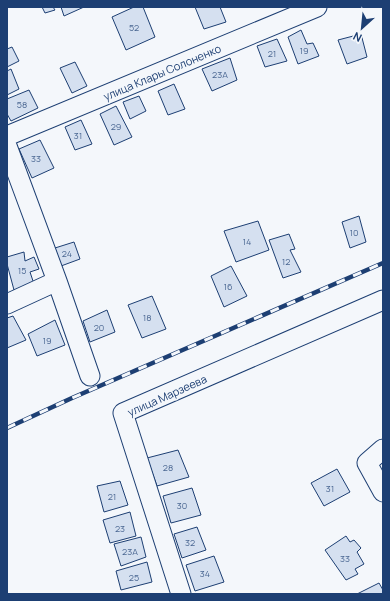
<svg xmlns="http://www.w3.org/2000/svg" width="390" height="601" viewBox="0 0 390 601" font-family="Manrope,sans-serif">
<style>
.building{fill:#d5e0f0;stroke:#1d3f73}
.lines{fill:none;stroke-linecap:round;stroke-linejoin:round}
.minor-casing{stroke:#1d3f73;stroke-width:21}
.minor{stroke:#f4f7fb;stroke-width:19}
.rail-casing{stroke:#1d3f73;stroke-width:4.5}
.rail{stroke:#f4f7fb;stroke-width:3;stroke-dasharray:9;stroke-linecap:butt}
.labels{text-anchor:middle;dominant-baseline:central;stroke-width:3;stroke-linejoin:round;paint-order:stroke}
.number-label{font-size:9px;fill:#4b6792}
.street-label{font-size:11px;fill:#1d3f73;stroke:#f4f7fb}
</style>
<rect width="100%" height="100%" fill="#f4f7fb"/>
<path class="building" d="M42,7h11l2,3 -10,3z
M61,7h23l-20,9z
M134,7h9l12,30 -29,13 -14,-33z
M195,7h25l6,15 -22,7z
M301,30l6,14 6,-1 6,13 -21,8 -10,-27z
M361,34l6,23 -20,7 -9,-24z
M277,39l10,22 -22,6 -8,-21z
M12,47l7,14 -12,6v-18z
M230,58l7,22 -25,11 -10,-22z
M75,62l12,24 -15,7 -12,-25z
M11,69l8,20 -12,6v-24z
M174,84l11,25 -17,6 -10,-24z
M29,90l9,18 -27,13 -4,-7v-15z
M139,96l7,15 -16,8 -7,-17z
M116,106l16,31 -18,8 -14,-31z
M81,120l11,24 -17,6 -10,-23z
M40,140l14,28 -22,10 -13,-29z
M359,216l7,26 -16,6 -8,-26z
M258,221l11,29 -33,12 -12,-31z
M289,234l6,15 -5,1 11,22 -18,6 -14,-38z
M74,242l6,17 -19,7 -6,-18z
M24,252l1,9 9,-4 5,12 -9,3 4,12 -20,6 -7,-26v-7z
M231,266l16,30 -23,11 -13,-31z
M152,296l14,33 -24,9 -14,-33z
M107,310l8,22 -25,10 -7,-21z
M13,316l13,24 -19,8v-30z
M55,320l10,25 -28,11 -9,-22z
M178,450l11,27 -32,9 -10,-28z
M337,469l13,23 -26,14 -13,-23z
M120,481l8,24 -24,7 -7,-26z
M192,488l9,27 -30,8 -8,-27z
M130,512l6,24 -26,7 -7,-23z
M197,527l9,23 -24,8 -8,-24z
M346,536l4,6 4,-2 7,8 -4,4 7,12 -9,5 3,5 -12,6 -21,-30z
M141,537l5,20 -25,9 -7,-22z
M214,556l10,26 -29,9 -9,-26z
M147,562l5,20 -31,8 -5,-19z
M379,583l4,7v4h-26z"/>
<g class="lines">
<g class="minor-casing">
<path id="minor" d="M7,136l310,-129
M7,146l50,135 33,95
M7,304l50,-23
M383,449l-16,14 16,29
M181,594l-58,-181 260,-113"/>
</g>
<use href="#minor" class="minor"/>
<g class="rail-casing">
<path id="rail" d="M7,428l65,-30 311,-135"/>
</g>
<use href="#rail" class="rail"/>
</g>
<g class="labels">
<g class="number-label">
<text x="134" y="27">52</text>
<text x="304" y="50">19</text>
<text x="272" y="53">21</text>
<text x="220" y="74">23А</text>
<text x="22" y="104">58</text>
<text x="116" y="126">29</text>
<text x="78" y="135">31</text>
<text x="36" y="158">33</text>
<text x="354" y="232">10</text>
<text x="247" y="241">14</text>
<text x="67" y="253">24</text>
<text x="286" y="261">12</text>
<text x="22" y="270">15</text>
<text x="228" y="286">16</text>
<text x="147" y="317">18</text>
<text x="99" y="327">20</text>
<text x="47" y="340">19</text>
<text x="168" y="467">28</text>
<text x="330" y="488">31</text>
<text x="112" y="496">21</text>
<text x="182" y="505">30</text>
<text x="120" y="528">23</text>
<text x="190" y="542">32</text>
<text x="130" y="551">23А</text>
<text x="345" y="558">33</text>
<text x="205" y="573">34</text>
<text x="134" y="577">25</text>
</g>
<g class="street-label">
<text transform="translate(162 72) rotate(-23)">улица Клары Солоненко</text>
<text transform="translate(167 395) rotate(-24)">улица Марзеева</text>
</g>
</g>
<rect width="390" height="601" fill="none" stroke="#1d3f73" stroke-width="16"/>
<g transform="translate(362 28) rotate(207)" stroke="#f4f7fb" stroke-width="3" paint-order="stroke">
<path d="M0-3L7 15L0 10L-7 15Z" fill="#1d3f73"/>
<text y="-6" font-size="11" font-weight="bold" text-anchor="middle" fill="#1d3f73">N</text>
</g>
</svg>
